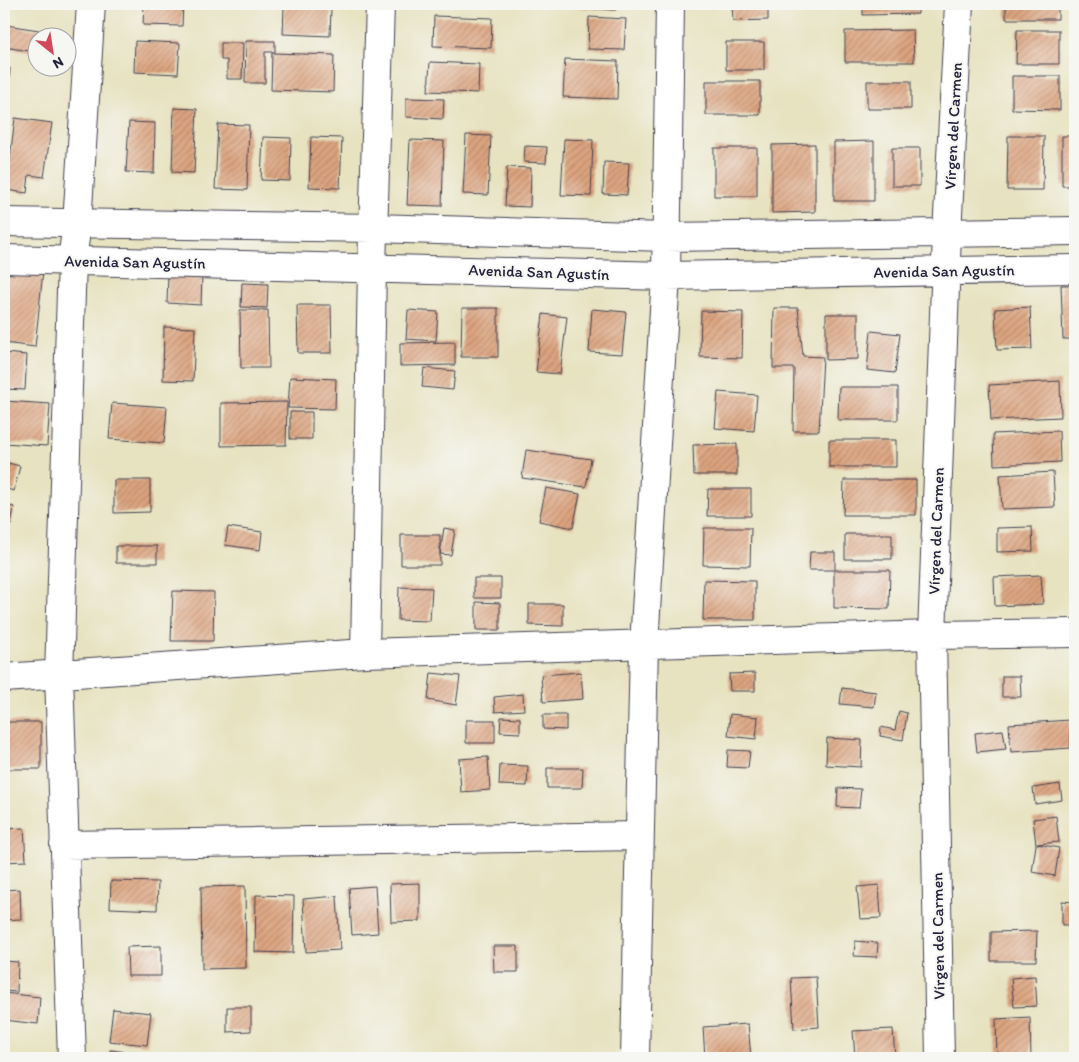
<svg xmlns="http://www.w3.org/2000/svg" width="1079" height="1062" viewBox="0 0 1079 1062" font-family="Itim,sans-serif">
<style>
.building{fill:url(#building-hatch)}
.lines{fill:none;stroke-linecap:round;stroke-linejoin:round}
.minor-casing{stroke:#403f4f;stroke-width:30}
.minor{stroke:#fff;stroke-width:28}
.labels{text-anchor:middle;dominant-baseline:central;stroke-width:4;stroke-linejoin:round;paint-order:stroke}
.street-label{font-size:16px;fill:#22223b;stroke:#f6f6f2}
</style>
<defs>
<pattern id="building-hatch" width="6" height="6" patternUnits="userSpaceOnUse" patternTransform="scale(1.25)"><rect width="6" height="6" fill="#dda47f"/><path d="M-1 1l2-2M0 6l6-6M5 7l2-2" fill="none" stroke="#b38569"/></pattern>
</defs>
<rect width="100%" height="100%" fill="#f6f6f2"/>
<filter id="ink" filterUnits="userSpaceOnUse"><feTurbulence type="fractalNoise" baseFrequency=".02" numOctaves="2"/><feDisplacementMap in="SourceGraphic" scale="10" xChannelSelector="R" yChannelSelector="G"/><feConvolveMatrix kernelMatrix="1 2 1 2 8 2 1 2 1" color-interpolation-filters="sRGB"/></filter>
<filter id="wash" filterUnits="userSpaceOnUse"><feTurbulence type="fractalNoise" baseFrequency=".0096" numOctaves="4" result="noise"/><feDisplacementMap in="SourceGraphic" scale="20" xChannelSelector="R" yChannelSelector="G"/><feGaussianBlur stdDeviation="1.12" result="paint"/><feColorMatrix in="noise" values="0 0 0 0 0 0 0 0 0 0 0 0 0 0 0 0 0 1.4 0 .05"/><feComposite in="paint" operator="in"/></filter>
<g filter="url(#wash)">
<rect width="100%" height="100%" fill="#e7e2c0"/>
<g id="blocks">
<path class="building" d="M144,4h39l-1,22 -39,-1z
M580,4h36v6l-36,-2z
M732,4h36v16l-35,1z
M863,4h55v10l-55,1z
M1006,4h52v15h-52z
M284,6l47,2 -1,28 -47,-2z
M434,16l58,2 -1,30 -58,-2z
M589,17l37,2 -2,31 -36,-1z
M6,25l33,5 -3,22 -32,-5z
M913,30l1,32h-69v-31z
M1017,30h42v34h-43z
M135,41l45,2 -2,31 -44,-2z
M246,41h29v11h-10v31h-20z
M726,42h38v28h-38z
M221,43h22l-1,36h-15v-19h-6z
M272,53l62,2 -1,37 -62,-2z
M565,59l53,2 -1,38 -54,-2z
M430,62l49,2 -1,29 -50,-2z
M4,68h6l-2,30h-4z
M1012,76h48v34l-48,-1z
M706,81h54v34h-54z
M867,81h44v28h-44z
M406,98l38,1 -1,20 -37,-2z
M174,108l23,1 -3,64 -22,-1z
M15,118l37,5 -8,54 -15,-2 -2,18 -21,-3z
M129,122l26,1 -1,50 -28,-1z
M218,124l31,1 -2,65 -32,-1z
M466,135l25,1 -3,59 -25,-1z
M1008,136h36l-1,54h-36z
M1062,136h13v50h-13z
M263,137l28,1 -1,43 -29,-1z
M311,137l31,1 -2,50 -31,-1z
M564,139l29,1 -2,56 -30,-1z
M410,140l34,1 -2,65 -35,-1z
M874,141v60h-40v-59z
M815,144v68l-43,1v-68z
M525,146l22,1 -1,16 -22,-1z
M714,148h43v48h-43z
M892,148h28v38h-28z
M604,162l25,1 -2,32 -24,-1z
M507,167l24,1 -1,39 -25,-1z
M4,267l39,4 -8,76 -31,-4z
M168,274l34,1 -1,30 -34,-2z
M242,283l26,1 -1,24 -26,-1z
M1061,285h14v54h-12z
M297,305h34l1,48h-34z
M1030,307l2,42 -35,1 -2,-41z
M462,308h36v49h-37z
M774,308h24l5,48 20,1 -4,74h-26l1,-63h-21z
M592,309l34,3 -4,42 -33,-2z
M240,310h28l1,58h-28z
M408,310l30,2 -2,29 -30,-2z
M701,311l42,1 -1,46 -42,-1z
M543,314l24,3 -7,57 -24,-2z
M826,314h32v45l-32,1z
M164,327l31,1 -2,53 -30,-1z
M871,331l29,3 -5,39 -28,-3z
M455,342v23l-55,1v-23z
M4,353l23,2 -2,35 -21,-1z
M424,368l31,3 -2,19 -31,-3z
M290,377l46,2 -1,30 -47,-1z
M1060,381l1,36 -70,3 -2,-35z
M839,387h59v33h-60z
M718,392l39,3 -3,36 -39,-3z
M4,401l46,3 -3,42 -43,-3z
M287,402l-1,43 -65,1v-43z
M112,403l55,4 -3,36 -55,-4z
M290,412h22v27h-22z
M1059,431l1,31 -66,3 -1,-31z
M829,440h67v27h-67z
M737,444v31h-43l-1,-30z
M526,450l65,9 -5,28 -64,-9z
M4,462l16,4 -6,25 -10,-3z
M1053,472l2,35 -53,2 -2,-34z
M114,480h36v32l-36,1z
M844,480h72v35h-73z
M546,488l34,6 -7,34 -34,-7z
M708,489h43v27h-44z
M4,505l10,2 -3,18 -7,-1z
M228,527l34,5 -2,18 -35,-5z
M1032,527l1,24 -36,1v-24z
M444,528l11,2 -4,25 -11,-1z
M704,528h47l-1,38 -47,-1z
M845,534h47v25h-47z
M401,535h39v30h-39z
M116,546h41v17h-41z
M810,552h25v18h55l-1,39 -55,-1v-38h-25z
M1041,575l2,29 -48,2 -1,-29z
M474,578h27v20h-27z
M704,580l51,1v39h-52z
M399,587l33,1 -2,33 -32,-1z
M173,591l41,1 -1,49h-42z
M476,602l24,1v27h-24z
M529,604h34v22l-34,-1z
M581,672l2,27 -40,3 -2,-27z
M431,673l29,3 -4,29 -28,-5z
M755,673v18h-25l-1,-17z
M1002,676h18l1,21h-19z
M842,688l34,4 -2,15 -34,-3z
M523,694l1,16 -29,2 -1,-15z
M899,711l8,2 -4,27 -23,-4 1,-9 14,3z
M730,714l28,3 -2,22 -28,-3z
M543,715h23v15l-23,-1z
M501,717l19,1v15l-20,-1z
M466,720h29v23h-29z
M1070,720l1,28 -60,4 -2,-28z
M4,722h37v47h-37z
M1003,730l3,19 -29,3 -2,-19z
M827,738l35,2 -1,27 -35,-2z
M728,750l22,1 -2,17 -21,-1z
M488,757l2,33 -29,2 -2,-33z
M500,765l28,1 -1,20 -28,-1z
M547,768h36l-1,20h-35z
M1060,784l2,16 -27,4 -2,-16z
M838,788l23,1 -2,19 -22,-1z
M1056,816l3,26 -22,2 22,4 -4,28 -23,-4 4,-27 -3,-26z
M24,828l2,33 -22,1v-33z
M111,881l47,1 -1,28 -47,-2z
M420,883v38l-29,1 -1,-38z
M879,885l2,33 -21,1 -3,-32z
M245,886l1,82 -44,1 -1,-82z
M375,886l3,47 -26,2 -3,-47z
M20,889l1,30 -17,1v-30z
M256,895l38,1 -1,57 -38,-1z
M337,896l3,54 -34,2 -3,-53z
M1062,901l13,1v23h-13z
M1037,931l-1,30h-45v-29z
M855,941l23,2 -1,14 -23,-1z
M161,946v30h-33l-1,-29z
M493,946h25v26h-24z
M4,961l14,1 -1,30 -13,-1z
M1035,976l2,30 -23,1 -3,-29z
M816,977l3,50 -25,2 -3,-51z
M4,993l36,4 -2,27 -34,-4z
M227,1007h24v24l-24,1z
M113,1009l38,4 -4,32 -38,-4z
M1030,1017l1,41h-34l-1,-39z
M748,1024l3,34h-46l-2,-31z
M893,1029l2,29h-40l-2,-27z
M110,1050l27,3v5h-28z"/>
</g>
</g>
<g filter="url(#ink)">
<use href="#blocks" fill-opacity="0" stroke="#403f4f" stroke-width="1"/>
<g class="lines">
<g class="minor-casing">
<path id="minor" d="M4,222l370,6 292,9 409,-6
M4,259l662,17 409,-7
M365,653l7,-385 8,-264
M4,678l361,-25 567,-18 143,-2
M64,845l575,-9
M72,1058l-13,-383 13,-415 5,-36 14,-220
M635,1058l9,-413 22,-369 4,-272
M940,1058l-8,-423 15,-401 12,-230"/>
</g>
<use href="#minor" class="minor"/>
</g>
</g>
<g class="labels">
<g class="street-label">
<text transform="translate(953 126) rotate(-87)">Vírgen del Carmen</text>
<text transform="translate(135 262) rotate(1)">Avenida San Agustín</text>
<text transform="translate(944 271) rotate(-1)">Avenida San Agustín</text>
<text transform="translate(539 272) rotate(2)">Avenida San Agustín</text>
<text transform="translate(936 531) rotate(-88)">Vírgen del Carmen</text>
<text transform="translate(938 936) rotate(-91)">Vírgen del Carmen</text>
</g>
</g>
<rect width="1079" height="1062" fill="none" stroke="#f6f6f2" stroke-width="20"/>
<g transform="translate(52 52) rotate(150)"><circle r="24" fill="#f6f6f2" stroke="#a1a1a9"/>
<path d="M0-4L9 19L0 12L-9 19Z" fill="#d1495b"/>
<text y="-8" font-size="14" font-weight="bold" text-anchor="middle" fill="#22223b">N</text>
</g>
</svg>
